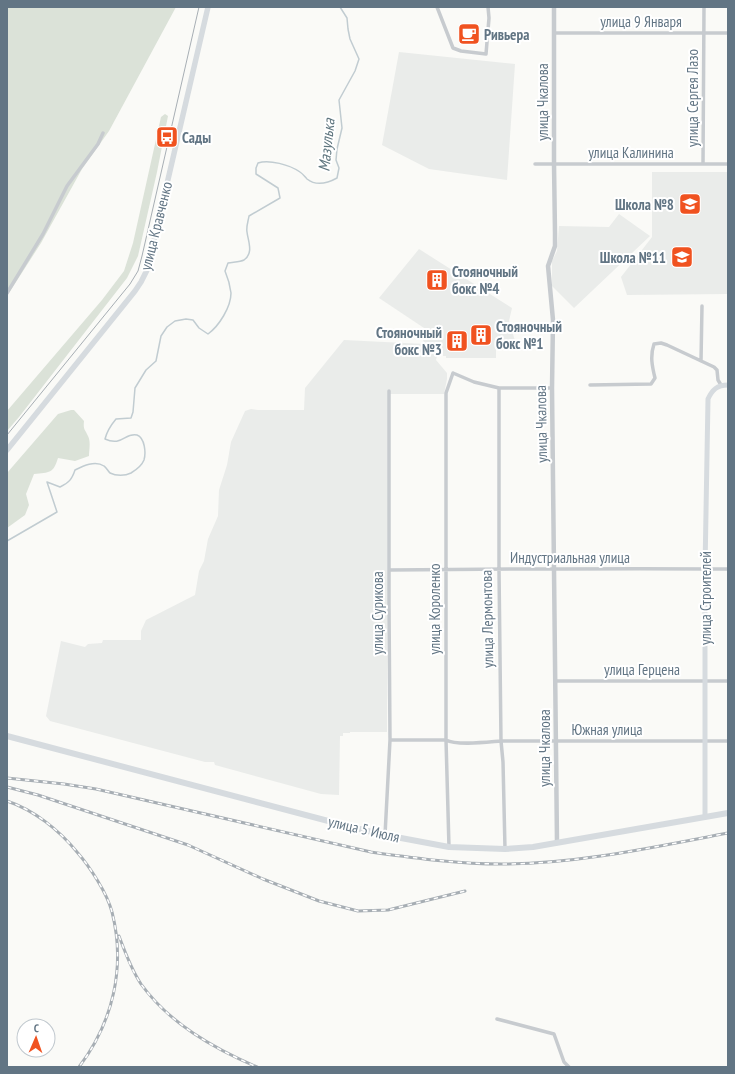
<svg xmlns="http://www.w3.org/2000/svg" width="735" height="1074" viewBox="0 0 735 1074" font-family="'PT Sans Narrow',sans-serif">
<style>
.built{fill:#eaecea}
.green{fill:#dbe2d8}
.lines{fill:none;stroke-linecap:round;stroke-linejoin:round}
.stream{stroke:#c1ccd1;stroke-width:1.5}
.minor{stroke:#c7cbcf;stroke-width:3.5}
.tertiary{stroke:#c7cbcf;stroke-width:4.5}
.secondary{stroke:#d6dbdf;stroke-width:5}
.primary{stroke:#d6dbdf;stroke-width:5.5}
.trunk{stroke:#d6dbdf;stroke-width:6}
.tram{stroke:#a7aeb4;stroke-width:1}
.rail-casing{stroke:#a7aeb4;stroke-width:3}
.rail{stroke:#fff;stroke-width:1.5;stroke-dasharray:4.5;stroke-linecap:butt}
.labels{text-anchor:middle;dominant-baseline:central;stroke-width:4;stroke-linejoin:round;paint-order:stroke}
.street-label{font-size:15px;fill:#627584;stroke:#fff}
.poi-label{font-size:15px;font-weight:bold;fill:#627584;stroke:#fff;text-anchor:start}
.water-label{font-size:16px;font-style:italic;fill:#5e757e;stroke:#fff}
</style>
<rect width="100%" height="100%" fill="#fafaf7"/>
<path class="built" d="M399 52 515 64 507 180 429 169 382 145Z
M652 172H728V294L627 295 621 277 652 237Z
M619 214 650 236 574 308 552 286V261L557 251 559 226 609 227Z
M419 249 512 308 509 321 516 344H496V358H446V356H443V352H438L436 360 447 373V379L444 394H388L387 732H350V733H343V736H340L339 795 321 794 215 765 214 762H205L50 721 46 716 61 641 85 647 88 644 102 643 103 640H141V631L146 620 195 595 199 571 204 561 208 539 218 516 219 490 227 465 231 442 245 411 251 409 258 410H304L305 388 344 340 425 344 423 340 424 328 379 298Z"/>
<path class="green" d="M7 7H176L109 131 82 169 41 243 7 296Z
M165 114 168 116 157 172 138 256 127 278 19 417 7 431V411L102 300 124 271 133 243 161 117Z
M71 410H74L84 421C83 430 85 429 88 436 91 442 89 450 89 456L75 461 58 458C53 474 50 472 34 474L26 494 29 505 25 515 7 528V473L58 414Z"/>
<g class="lines">
<path class="stream" d="M47 482 60 487C69 483 72 479 75 470 83 466 95 460 104 466 106 467 108 471 110 473 116 476 125 476 131 473 136 470 142 465 144 460 146 453 145 438 137 435 125 432 122 447 105 439 107 431 111 425 116 419L131 418 133 412 135 388 146 370 156 361 161 336 167 327 175 321 186 319 193 320 199 328 208 334C219 326 231 307 231 293 230 285 228 278 225 271L228 263C233 262 240 262 244 260 254 253 248 241 247 232 246 227 248 222 249 216L280 198 278 188 256 174V168L258 163C269 159 290 165 300 172 303 174 305 177 307 179 316 186 328 183 337 178L339 168 336 160 337 149 342 128 339 100 355 71 359 59 350 39 348 29 347 18 340 7
M7 541 57 512 47 482"/>
<path class="minor" d="M437 7 453 48 461 51 486 54 489 18 488 7
M554 33H728
M535 164H728
M703 164 704 7
M7 293 43 234 67 186 98 144 103 133
M701 361 702 306
M590 385 651 384 655 378C652 366 650 356 654 344L661 343 667 345 714 367 717 370 718 380 721 385
M499 388V570L501 741 503 762 505 849
M389 570C502 569 615 568 728 569
M556 681H728
M390 740H446C457 746 488 742 501 741H728
M385 835 390 740 389 605V391
M449 847 446 740V393L453 373 474 382 499 388H552
M497 1019 554 1034 564 1062 569 1067"/>
<path class="tertiary" d="M554 7V164L555 233V246L548 266 553 320 552 388 557 843"/>
<path class="secondary" d="M705 817V569L708 399C712 390 717 385 728 385"/>
<path class="primary" d="M7 450 135 291 141 282 147 270 208 7"/>
<path class="trunk" d="M7 736 351 827 385 835 449 847 505 849 533 847 728 813"/>
<path class="tram" d="M7 435 130 284 138 271 142 256 199 7"/>
<g class="rail-casing">
<path id="rail" d="M7 778 64 784 96 789 371 852C415 858 458 864 502 864 578 864 654 847 728 833
M7 787 38 795 188 845 263 879 319 901 358 911 388 910 465 891
M7 801C34 810 59 830 77 852 90 867 107 893 112 912 126 967 113 1022 79 1067
M119 936C125 952 131 969 141 984 169 1023 213 1048 257 1067"/>
</g>
<use href="#rail" class="rail"/>
</g>
<defs>
<g id="cafe-square" transform="scale(1.15)"><rect x="-9" y="-9" width="18" height="18" rx="4" fill="#f05220" stroke="#fff"/><path d="M-5.5-4.5H6V0H3Q3 3.5 0 3.5H-2.5Q-5.5 3.5-5.5 0ZM3-3.2v2h1.7v-2ZM-6 4.5H4V6H-6Z" fill="#fff"/></g>
<g id="bus-square" transform="scale(1.15)"><rect x="-9" y="-9" width="18" height="18" rx="4" fill="#f05220" stroke="#fff"/><path d="M-5-6H5V4H4V6H2V4H-2V6H-4V4H-5ZM-3.5-4V0h7V-4ZM-3.5 1.2v1.5H-2V1.2ZM2 1.2v1.5H3.5V1.2Z" fill="#fff"/></g>
<g id="school-square" transform="scale(1.15)"><rect x="-9" y="-9" width="18" height="18" rx="4" fill="#f05220" stroke="#fff"/><path d="M0-5L7-2L0 1L-7-2ZM-4 1L0 2.5L4 1V4Q0 6-4 4Z" fill="#fff"/></g>
<g id="building-square" transform="scale(1.15)"><rect x="-9" y="-9" width="18" height="18" rx="4" fill="#f05220" stroke="#fff"/><path d="M-4-6H4V6H1V3H-1V6H-4ZM-2.5-4.3h1.7v1.8h-1.7ZM.8-4.3h1.7v1.8H.8ZM-2.5-1h1.7V.8h-1.7ZM.8-1h1.7V.8H.8Z" fill="#fff"/></g>
</defs>
<g fill-rule="evenodd">
<use href="#cafe-square" x="469" y="34"/>
<use href="#bus-square" x="167" y="137"/>
<use href="#school-square" x="690" y="204"/>
<use href="#school-square" x="682" y="257"/>
<use href="#building-square" x="437" y="280"/>
<use href="#building-square" x="481" y="335"/>
<use href="#building-square" x="457" y="341"/>
</g>
<g class="labels">
<g class="street-label">
<text x="641" y="21">улица 9 Января</text>
<text transform="translate(692 98) rotate(-90)">улица Сергея Лазо</text>
<text transform="translate(542 102) rotate(-90)">улица Чкалова</text>
<text x="631" y="152">улица Калинина</text>
<text transform="translate(156 226) rotate(-76)">улица Кравченко</text>
<text transform="translate(541 424) rotate(-91)">улица Чкалова</text>
<text x="570" y="557">Индустриальная улица</text>
<text transform="translate(705 598) rotate(-90)">улица Строителей</text>
<text transform="translate(434 609) rotate(-90)">улица Короленко</text>
<text transform="translate(377 613) rotate(-90)">улица Сурикова</text>
<text transform="translate(487 619) rotate(-91)">улица Лермонтова</text>
<text x="642" y="669">улица Герцена</text>
<text x="607" y="729">Южная улица</text>
<text transform="translate(544 748) rotate(-90)">улица Чкалова</text>
<text transform="translate(364 829) rotate(13)">улица 5 Июля</text>
</g>
<g class="poi-label">
<text x="484" y="34">Ривьера</text>
<text x="182" y="137">Сады</text>
<text x="674" y="204" text-anchor="end">Школа №8</text>
<text x="666" y="257" text-anchor="end">Школа №11</text>
<text x="452" y="271">Стояночный<tspan x="452" dy="17">бокс №4</tspan></text>
<text x="496" y="326">Стояночный<tspan x="496" dy="17">бокс №1</tspan></text>
<text x="442" y="332" text-anchor="end">Стояночный<tspan x="442" dy="17">бокс №3</tspan></text>
</g>
<g class="water-label">
<text transform="translate(326 145) rotate(-84)">Мазулька</text>
</g>
</g>
<rect width="735" height="1074" fill="none" stroke="#627584" stroke-width="16"/>
<g transform="translate(36 1038) rotate(2)"><circle r="19" fill="#ffffff" stroke="#c0c8ce"/>
<path d="M0-3L7 15L0 10L-7 15Z" fill="#f05220"/>
<text y="-6" font-size="11" font-weight="bold" text-anchor="middle" fill="#627584">С</text>
</g>
</svg>
